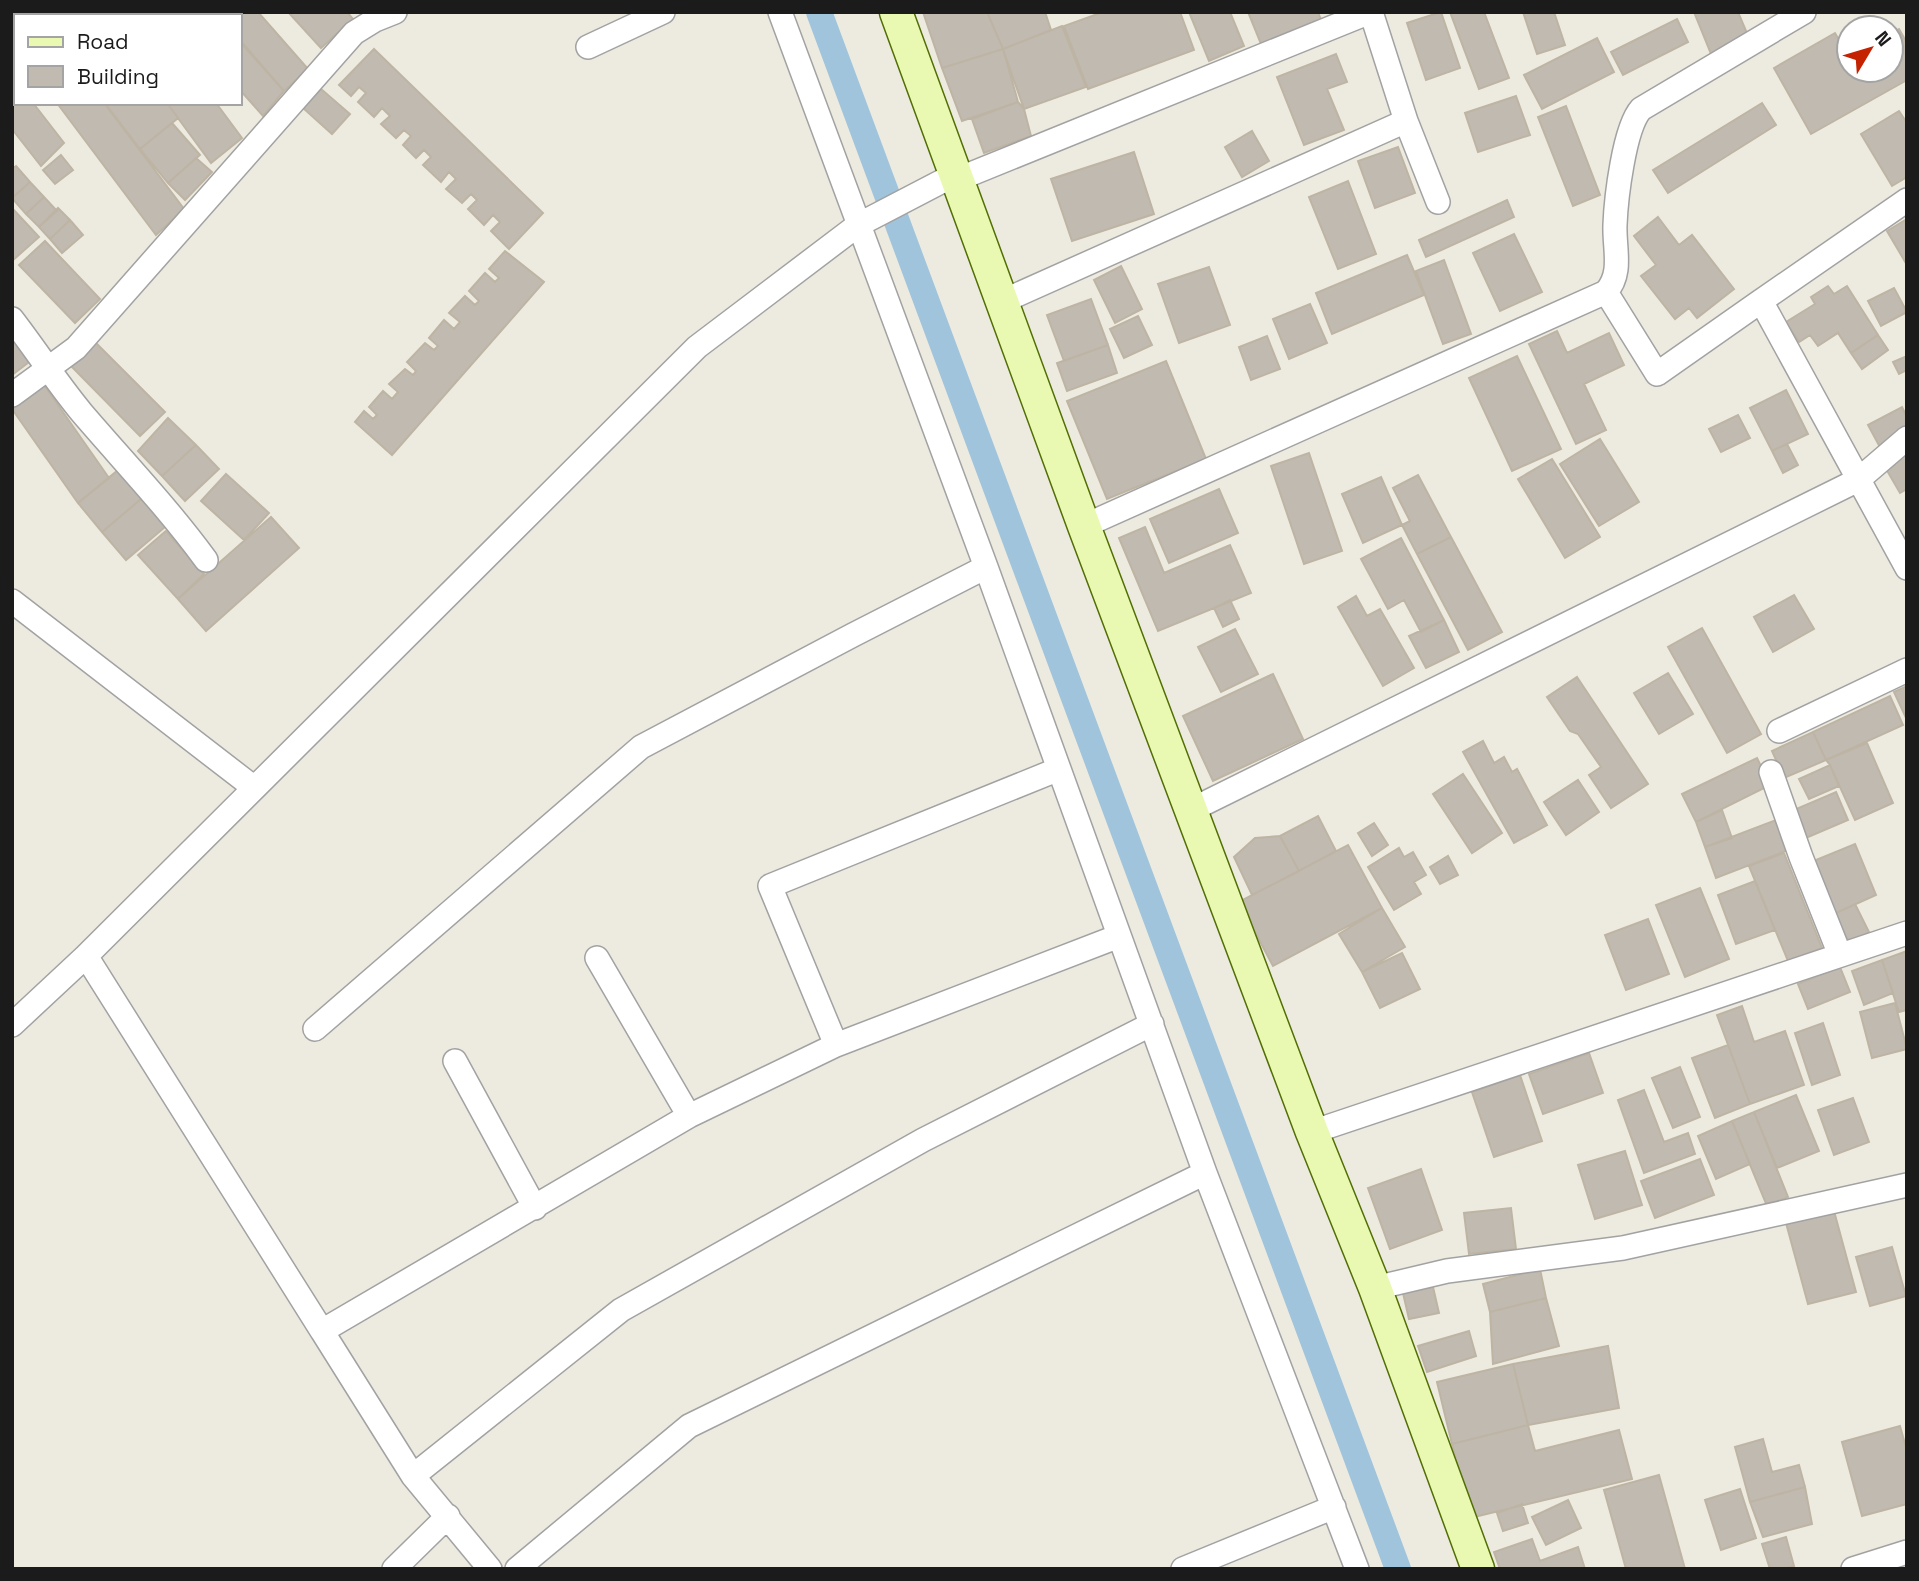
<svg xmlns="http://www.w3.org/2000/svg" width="1919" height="1581" viewBox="0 0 1919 1581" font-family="'Space Grotesk',sans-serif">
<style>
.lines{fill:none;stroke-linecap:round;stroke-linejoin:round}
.canal{stroke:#a0c4db;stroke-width:26}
.building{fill:#c1bab0;stroke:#beb4a3;stroke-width:2}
.street-casing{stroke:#a2a2a2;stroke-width:26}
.secondary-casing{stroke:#526f05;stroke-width:35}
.street{stroke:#fff;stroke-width:23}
.secondary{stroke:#e9f9b2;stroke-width:32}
</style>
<rect width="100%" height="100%" fill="#edebe0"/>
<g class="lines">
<path class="canal" d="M819 12 1398 1569"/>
</g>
<path class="building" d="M19 12H35L38 16H16V48L12 43V18Z
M35 12H100L103 16H38Z
M100 12H149L151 16H103Z
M169 12H212L215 16H172Z
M215 12H258L308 69 284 91 240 40V16H219Z
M288 12H347L353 19 321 48Z
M923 12H987L1003 49 942 68Z
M987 12H1045L1051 30 1003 49Z
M1103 12H1180L1194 50 1088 89 1064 26Z
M1189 12H1230L1244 46 1209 61Z
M1248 12H1318L1321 20 1261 44Z
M1441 12 1460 68 1426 80 1407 23Z
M1450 12H1484L1509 78 1479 89Z
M1523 12H1554L1565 45 1537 54Z
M1694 12H1738L1749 38 1711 54Z
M1677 19 1688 42 1623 75 1611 52Z
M1062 26 1086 87 1024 109 1003 49Z
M1899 29 1907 43V80L1811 134 1774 68 1835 33 1849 57V70H1891V33Z
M1597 38 1614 72 1542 109 1524 75Z
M240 42 284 91 263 116 240 90Z
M374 49 543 213 509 249 491 231 500 222 493 215 484 225 468 209 477 200 471 194 462 203 446 189 456 179 449 172 441 182 423 165 431 157 424 150 416 158 403 145 411 136 404 130 396 138 381 124 390 116 382 108 374 117 358 102 366 93 359 87 351 96 339 85Z
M1003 49 1018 102 962 121 942 68Z
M1336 54 1347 82 1327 89 1344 130 1304 145 1277 77Z
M12 78 16 82V103H33L64 143 41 166 12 129Z
M321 89 350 114 332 134 303 108Z
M1516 96 1530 135 1478 152 1465 113Z
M1018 102 1024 109 1031 136 984 153 972 119Z
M57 103H104L184 209 156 235Z
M105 103H167L178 118 140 149Z
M167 103H216L242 138 211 163Z
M1762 103 1776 125 1668 193 1653 170Z
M1566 106 1600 195 1573 206 1538 117Z
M1899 111 1907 123V177L1892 186 1861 134Z
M172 123 200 155 168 183 140 149Z
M1252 131 1269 161 1242 177 1225 147Z
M1398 147 1415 193 1375 208 1358 161Z
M1134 152 1154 214 1072 241 1051 179Z
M61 155 73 170 55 184 43 170Z
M196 158 212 172 185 200 168 183Z
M16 166 30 182 12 198V169Z
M1348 181 1376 254 1338 269 1309 197Z
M30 182 44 197 26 214 12 198Z
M44 197 57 211 39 227 26 214Z
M1507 200 1514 217 1426 257 1419 240Z
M12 208 39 237 12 261Z
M58 208 70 220 50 239 39 227Z
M1658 217 1679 245 1692 235 1734 289 1697 318 1689 308 1675 319 1641 276 1656 265 1634 236Z
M1907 219V265L1887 231Z
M70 220 83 235 62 253 50 239Z
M1514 234 1542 292 1500 311 1473 253Z
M45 241 100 299 75 323 19 265Z
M505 251 544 282 392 455 355 422 364 411 373 419 377 415 369 407 383 391 392 399 398 392 389 384 405 369 413 375 416 371 407 362 425 343 434 350 438 346 429 338 444 320 454 329 460 322 449 313 465 296 475 305 479 301 469 291 485 273 495 282 499 278 489 269Z
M1407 255 1424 295 1332 334 1316 293Z
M1444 260 1471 334 1443 344 1416 271Z
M1121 266 1142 309 1115 323 1094 280Z
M1209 267 1230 325 1179 343 1158 284Z
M1828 286 1834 294 1847 286 1878 335 1851 353 1838 333 1818 346 1810 335 1799 342 1786 322 1815 304 1811 297Z
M1894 288 1907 312 1881 326 1868 301Z
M1091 299 1108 345 1064 361 1047 315Z
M1310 304 1327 343 1289 359 1273 319Z
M1138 316 1152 345 1124 358 1110 329Z
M12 331 33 359 12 375Z
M1557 331 1567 353 1609 333 1624 365 1584 384 1606 430 1576 444 1529 344Z
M1878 335 1888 350 1862 369 1851 353Z
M1267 336 1280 369 1251 380 1239 347Z
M95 342 165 412 140 436 71 366Z
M1108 345 1117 373 1067 391 1057 363Z
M1517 356 1561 449 1512 471 1469 378Z
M1907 356V370L1899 374 1893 362Z
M1166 361 1206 459 1107 499 1067 401Z
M42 382 109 478 78 503 12 409Z
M1786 390 1808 434 1772 451 1750 408Z
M1902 407 1907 417V438L1882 451 1868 425Z
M1738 415 1750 438 1721 452 1709 429Z
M168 418 196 445 162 476 138 451Z
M1600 439 1639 502 1599 526 1560 464Z
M1787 444 1798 465 1783 473 1772 451Z
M196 445 219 469 185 501 162 476Z
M1907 448V489L1900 493 1882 462Z
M1309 453 1342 551 1304 564 1271 466Z
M1552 459 1600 537 1565 558 1518 479Z
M123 466 147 494 102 532 78 503Z
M226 474 269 513 244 540 201 501Z
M1418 475 1451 537 1417 554 1402 525 1410 521 1393 488Z
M1381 477 1402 525 1363 543 1342 494Z
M1219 489 1238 533 1169 563 1150 519Z
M147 494 171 522 126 560 102 532Z
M271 517 299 548 206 631 178 599Z
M1145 527 1164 573 1230 545 1251 593 1158 631 1119 538Z
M166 531 204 574 178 599 138 555Z
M1451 537 1502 632 1468 650 1417 554Z
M1401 538 1444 620 1421 632 1404 600 1388 609 1361 559Z
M1794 595 1814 629 1773 652 1754 617Z
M1356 596 1367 616 1380 609 1414 668 1383 686 1338 607Z
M1230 600 1239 619 1223 627 1214 608Z
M1444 620 1459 652 1426 668 1409 636Z
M1702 628 1761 734 1727 753 1668 647Z
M1235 629 1258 674 1221 692 1198 647Z
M1668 673 1693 714 1659 734 1634 693Z
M1273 674 1303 739 1213 781 1183 716Z
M1577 677 1648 784 1611 808 1589 775 1601 767 1578 734 1570 731 1547 697Z
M1907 686V720L1894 692Z
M1890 696 1903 725 1826 760 1813 732Z
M1813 732 1826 760 1784 778 1772 751Z
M1483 741 1494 763 1504 757 1512 772 1517 769 1547 825 1514 843 1463 752Z
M1867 743 1893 803 1855 820 1830 765 1826 760Z
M1757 758 1770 785 1696 822 1682 794Z
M1830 765 1839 786 1809 799 1799 779Z
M1463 774 1502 833 1472 853 1433 794Z
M1578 780 1599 812 1566 835 1544 802Z
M1836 792 1848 820 1806 838 1794 810Z
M1722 810 1732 838 1705 847 1696 822Z
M1318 816 1336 851 1299 871 1280 836Z
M1784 817 1796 847 1716 878 1705 847Z
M1374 823 1388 845 1372 856 1358 833Z
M1280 836 1299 871 1252 895 1234 857 1255 838Z
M1855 844 1876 895 1834 914 1811 862Z
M1348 845 1382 908 1273 966 1239 902Z
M1399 848 1404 857 1413 852 1426 875 1414 882 1421 894 1394 910 1368 867Z
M1784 853 1822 948 1788 961 1749 866Z
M1448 856 1458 875 1440 884 1430 867Z
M1755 881 1775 930 1736 944 1718 895Z
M1700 888 1729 959 1685 977 1656 905Z
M1855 904 1869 932 1849 942 1834 914Z
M1382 908 1405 947 1362 972 1339 934Z
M1648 919 1669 974 1626 990 1605 935Z
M1907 951V1010L1899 1012 1882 960Z
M1402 953 1420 989 1380 1008 1362 972Z
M1882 960 1893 993 1864 1005 1852 971Z
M1840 967 1850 992 1808 1009 1798 984Z
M1895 1003 1907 1049 1872 1058 1860 1012Z
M1742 1006 1754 1042 1785 1031 1804 1085 1750 1104 1717 1015Z
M1823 1023 1840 1075 1812 1085 1795 1033Z
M1728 1045 1750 1104 1715 1118 1692 1058Z
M1589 1053 1603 1093 1543 1114 1529 1074Z
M1680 1067 1700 1117 1673 1128 1652 1078Z
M1520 1075 1542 1141 1494 1157 1472 1092Z
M1644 1090 1664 1142 1688 1133 1695 1154 1644 1173 1618 1100Z
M1796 1095 1819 1151 1777 1168 1754 1112Z
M1853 1098 1869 1142 1834 1155 1818 1110Z
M1754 1112 1788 1197 1767 1206 1732 1121Z
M1732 1121 1750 1164 1716 1179 1698 1136Z
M1625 1151 1642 1205 1595 1219 1578 1165Z
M1700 1159 1714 1195 1655 1218 1641 1181Z
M1421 1169 1442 1230 1390 1249 1368 1188Z
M1511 1208 1516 1249 1469 1254 1464 1213Z
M1834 1211 1856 1292 1808 1304 1786 1223Z
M1892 1247 1906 1296 1870 1306 1856 1257Z
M1540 1269 1546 1298 1490 1312 1483 1284Z
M1433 1287 1439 1313 1409 1319 1403 1293Z
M1546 1298 1559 1346 1493 1364 1490 1312Z
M1469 1331 1476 1356 1427 1372 1418 1346Z
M1608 1346 1619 1408 1528 1425 1513 1364Z
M1513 1364 1528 1425 1452 1444 1437 1382Z
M1528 1425 1535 1451 1619 1430 1632 1479 1470 1518 1452 1444Z
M1900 1426 1907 1451V1504L1862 1516 1842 1442Z
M1763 1439 1772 1472 1799 1465 1805 1487 1750 1502 1735 1447Z
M1659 1475 1685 1569H1626L1604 1490Z
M1805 1487 1812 1524 1763 1537 1750 1502Z
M1740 1489 1756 1538 1721 1550 1705 1500Z
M1568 1500 1581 1528 1546 1545 1532 1517Z
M1522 1504 1528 1523 1503 1531 1497 1513Z
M1786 1537 1794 1566 1784 1569H1770L1762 1544Z
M1532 1539 1540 1561 1578 1547 1585 1569H1500L1494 1552Z"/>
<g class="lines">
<g class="street-casing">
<path id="street" d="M780 12 986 567 1205 1173 1357 1569
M1371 12 1406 121 1438 202
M588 47 663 12
M956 180 1370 12
M1907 200 1761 301 1907 568
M1606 292C1623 273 1614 249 1615 225 1616 199 1624 128 1641 109L1804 12
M1001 302 1406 121
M12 319C36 350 57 383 82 413 124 462 168 508 206 560
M12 395 76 348 354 33 375 20 395 12
M1084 526 1606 292 1657 374 1761 301
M12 601 253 787
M1779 731 1907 670
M1771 772 1801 857 1840 955
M1191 810 1858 480 1907 438
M86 956 322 1331 689 1116 836 1045 1119 936
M597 958 689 1116
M12 1025 86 956 697 347 858 225 954 175
M315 1029 641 747 853 635 986 567
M836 1045 770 886 1059 769
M455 1061 535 1208
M1312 1132 1907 933
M1375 1288 1447 1271 1623 1248 1907 1185
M322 1331 413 1476 490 1569
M413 1476 621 1310 923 1140 1152 1024
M394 1569 448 1516
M517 1569 689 1426 1205 1173
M1183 1569 1334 1507
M1853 1569 1907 1552"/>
</g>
<g class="secondary-casing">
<path id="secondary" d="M896 12 1084 526 1312 1132 1375 1288 1478 1569"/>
</g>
<use href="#street" class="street"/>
<use href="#secondary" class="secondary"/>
</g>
<rect width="1919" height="1581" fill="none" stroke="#1b1b1b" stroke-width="28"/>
<rect x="14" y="14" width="228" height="91" fill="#ffffff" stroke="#a4a4a4" stroke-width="2"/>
<rect x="28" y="37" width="35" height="10" fill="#e9f9b2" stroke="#a4a4a4" stroke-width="2"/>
<text x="77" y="49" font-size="21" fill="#1b1b1b">Road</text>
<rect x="28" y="66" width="35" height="21" fill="#c1bab0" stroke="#a4a4a4" stroke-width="2"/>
<text x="77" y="84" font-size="21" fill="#1b1b1b">Building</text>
<g transform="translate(1870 49) rotate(52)"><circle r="33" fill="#ffffff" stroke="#a4a4a4" stroke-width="2"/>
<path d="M0-5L12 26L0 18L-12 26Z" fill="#c52201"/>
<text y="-10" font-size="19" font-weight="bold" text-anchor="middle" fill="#1b1b1b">N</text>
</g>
</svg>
